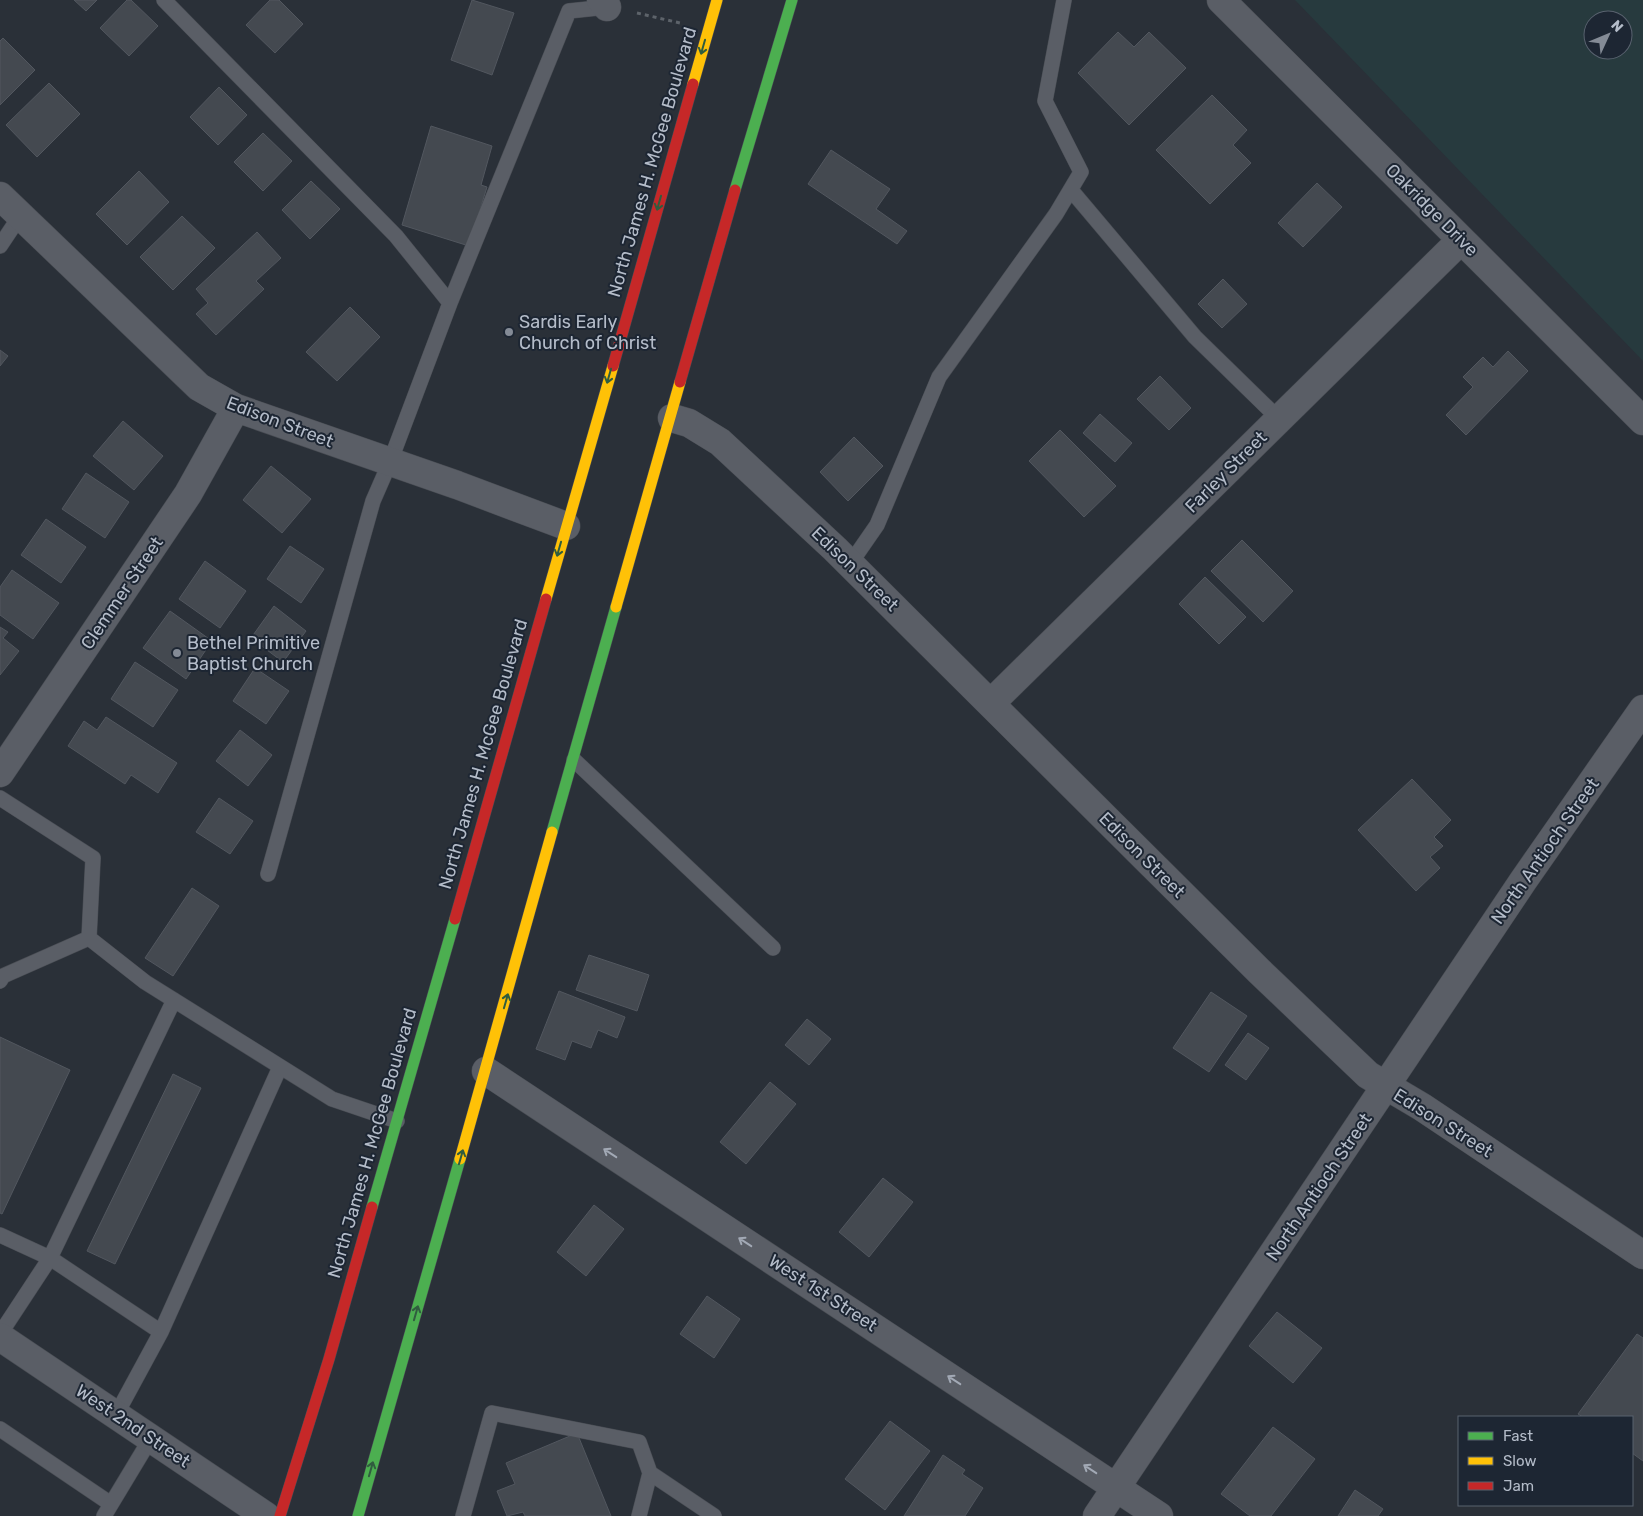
<svg xmlns="http://www.w3.org/2000/svg" width="1643" height="1516" viewBox="0 0 1643 1516" font-family="Rubik,sans-serif">
<style>
.green{fill:#273a3e;fill-rule:evenodd}
.building{fill:#444950;stroke:#52575f}
.lines{fill:none;stroke-linecap:round;stroke-linejoin:round}
.lane-casing{stroke:#484c53;stroke-width:16}
.street-casing{stroke:#484c53;stroke-width:29}
.fast-casing{stroke:#484c53;stroke-width:12}
.slow-casing{stroke:#484c53;stroke-width:12}
.jam-casing{stroke:#484c53;stroke-width:12}
.path{stroke:#5d636a;stroke-width:3;stroke-dasharray:4 4;stroke-linecap:butt}
.lane{stroke:#5a5e66;stroke-width:15}
.street{stroke:#5a5e66;stroke-width:28}
.fast{stroke:#4caf50;stroke-width:11}
.slow{stroke:#ffc107;stroke-width:11}
.jam{stroke:#c62828;stroke-width:11}
.oneway{stroke:#305d3f}
.oneway2{stroke:#a2a9b5}
.poi-dot{fill:#848b96;stroke:#1d2633;stroke-width:2}
.labels{text-anchor:middle;dominant-baseline:central;stroke-width:4;stroke-linejoin:round;paint-order:stroke}
.street-label{font-size:18px;fill:#b4bcc9;stroke:#1d2633}
.poi-label{font-size:18px;fill:#b4bcc9;stroke:#1d2633;text-anchor:start}
</style>
<rect width="100%" height="100%" fill="#2a3038"/>
<path class="green" d="M1295 0H1643V361ZM1593 20H1623V50H1593Z"/>
<path class="building" d="M74 0H97L86 11Z
M127 0H131L158 26 129 56 100 28Z
M270 0H279L303 24 275 53 246 25Z
M472 0 514 13 492 75 451 60Z
M1118 32 1134 47 1149 32 1186 68 1129 125 1078 73Z
M3 38 35 70 0 105V41Z
M49 83 80 114 37 157 6 125Z
M219 87 247 115 218 145 190 117Z
M1212 95 1247 130 1233 145 1251 163 1210 204 1156 150Z
M431 126 492 146 481 185 487 187 469 246 402 225Z
M263 133 292 161 263 191 234 162Z
M831 150 890 189 876 209 907 231 897 244 808 184Z
M139 171 169 202 127 245 96 214Z
M311 181 340 209 310 239 282 210Z
M1317 183 1342 207 1303 247 1278 223Z
M182 216 215 248 173 290 140 257Z
M257 232 281 258 256 281 264 289 216 335 196 314 208 303 196 289Z
M1223 279 1247 304 1222 328 1198 304Z
M350 307 380 337 337 381 306 352Z
M0 350 8 356 0 366Z
M1508 351 1528 371 1466 435 1446 415 1473 387 1463 377 1483 357 1493 367Z
M1160 376 1191 408 1169 430 1137 399Z
M1100 414 1132 443 1115 462 1083 433Z
M123 421 163 456 134 490 93 456Z
M1060 430 1116 486 1084 517 1029 461Z
M854 437 883 466 848 501 820 472Z
M271 466 311 499 282 533 243 500Z
M86 473 129 502 105 538 62 509Z
M46 519 86 547 61 583 21 555Z
M1242 540 1293 591 1263 622 1211 571Z
M290 546 324 569 301 603 267 579Z
M205 561 246 591 220 628 179 599Z
M12 570 59 603 33 639 0 615V587Z
M1205 577 1246 617 1219 644 1179 604Z
M274 606 306 631 283 662 251 638Z
M170 611 212 641 186 679 143 648Z
M0 627 8 632 3 638 19 651 0 675Z
M135 662 178 690 153 727 111 699Z
M255 668 289 691 266 724 233 701Z
M106 717 177 763 158 793 131 775 125 784 68 746 84 721 97 730Z
M240 730 272 755 248 786 216 761Z
M1412 779 1451 820 1434 837 1443 846 1430 857 1440 868 1416 891 1358 830Z
M219 798 253 821 230 854 196 832Z
M192 888 219 906 173 976 145 958Z
M589 955 649 975 637 1011 576 990Z
M559 991 625 1017 617 1038 598 1030 591 1048 572 1041 565 1060 536 1049Z
M1211 992 1247 1016 1209 1072 1173 1048Z
M807 1019 831 1039 809 1065 785 1045Z
M1248 1033 1269 1048 1246 1080 1225 1065Z
M0 1037 70 1070 2 1214 0 1213Z
M173 1074 201 1088 115 1264 87 1251Z
M770 1082 796 1104 746 1164 720 1142Z
M883 1178 913 1202 869 1257 839 1232Z
M594 1205 624 1229 586 1276 557 1252Z
M707 1296 740 1319 714 1358 680 1334Z
M1277 1312 1322 1348 1293 1383 1249 1346Z
M1637 1334 1643 1338V1461L1632 1453V1417H1583L1578 1414Z
M890 1421 930 1451 885 1510 845 1479Z
M1273 1427 1315 1459 1271 1516H1250L1221 1494Z
M577 1433 611 1516H525L523 1512 507 1516 497 1491 515 1484 506 1463Z
M943 1455 965 1470 962 1474 983 1488 965 1516H904Z
M1355 1490 1383 1509 1378 1516H1338Z"/>
<g class="lines">
<g class="lane-casing">
<path id="lane" d="M164 0 396 236 450 303
M1071 190 1195 337 1279 419
M0 246 20 216
M850 564 877 525 939 377 1056 214 1081 172 1045 101 1064 0
M574 760 773 948
M0 798 93 858 89 938 145 982 332 1099 397 1121
M268 874 373 501 390 462 450 303 569 11 607 7
M0 981 3 976 89 938
M0 1235 50 1258 174 1000
M161 1332 280 1067
M0 1334 50 1258 161 1332 116 1415
M0 1429 111 1504
M650 1473 714 1516
M104 1516 151 1438
M463 1516 492 1413 639 1442 650 1473 639 1516"/>
</g>
<g class="street-casing">
<path id="street" d="M601 0 607 7
M1221 0 1643 421
M0 196 199 387 236 408 457 485 566 526
M672 418 689 423 720 442 835 549 1259 971 1368 1075 1422 1107 1643 1255
M991 703 1461 240
M0 773 188 494 236 408
M486 1071 1159 1516
M0 1337 266 1516
M1097 1516 1523 881 1643 709"/>
</g>
<g class="fast-casing">
<path id="fast" d="M735 190 792 0
M552 832 616 607
M372 1207 455 919
M358 1516 460 1159"/>
</g>
<g class="slow-casing">
<path id="slow" d="M693 84 717 0
M546 599 613 366
M616 607 680 382
M460 1159 552 832"/>
</g>
<g class="jam-casing">
<path id="jam" d="M613 366 693 84
M680 382 735 190
M455 919 546 599
M280 1516 329 1359 372 1207"/>
</g>
<path class="path" d="M637 13 680 23"/>
<use href="#lane" class="lane"/>
<use href="#street" class="street"/>
<use href="#fast" class="fast"/>
<use href="#slow" class="slow"/>
<use href="#jam" class="jam"/>
</g>
<defs><path id="oneway-shaft" d="M-6 0H5M1.5-3L5.5 0L1.5 3" fill="none" stroke-width="1.6" stroke-linecap="round" stroke-linejoin="round" transform="scale(1.25)"/></defs>
<g class="oneway">
<use href="#oneway-shaft" transform="translate(703 47) rotate(106)"/>
<use href="#oneway-shaft" transform="translate(659 203) rotate(106)"/>
<use href="#oneway-shaft" transform="translate(609 376) rotate(106)"/>
<use href="#oneway-shaft" transform="translate(559 549) rotate(106)"/>
<use href="#oneway-shaft" transform="translate(506 1001) rotate(-74)"/>
<use href="#oneway-shaft" transform="translate(461 1157) rotate(-74)"/>
<use href="#oneway-shaft" transform="translate(416 1313) rotate(-74)"/>
<use href="#oneway-shaft" transform="translate(371 1469) rotate(-74)"/>
</g>
<g class="oneway2">
<use href="#oneway-shaft" transform="translate(610 1153) rotate(-147)"/>
<use href="#oneway-shaft" transform="translate(745 1242) rotate(-147)"/>
<use href="#oneway-shaft" transform="translate(954 1380) rotate(-147)"/>
<use href="#oneway-shaft" transform="translate(1090 1469) rotate(-147)"/>
</g>
<g class="poi-dot">
<circle cx="509" cy="332" r="5"/>
<circle cx="177" cy="653" r="5"/>
</g>
<g class="labels">
<g class="street-label">
<text transform="translate(652 162) rotate(-74)">North James H. McGee Boulevard</text>
<text transform="translate(1432 210) rotate(45)">Oakridge Drive</text>
<text transform="translate(280 422) rotate(21)">Edison Street</text>
<text transform="translate(1226 472) rotate(-45)">Farley Street</text>
<text transform="translate(855 569) rotate(44)">Edison Street</text>
<text transform="translate(122 593) rotate(-56)">Clemmer Street</text>
<text transform="translate(483 754) rotate(-74)">North James H. McGee Boulevard</text>
<text transform="translate(1545 851) rotate(-55)">North Antioch Street</text>
<text transform="translate(1142 855) rotate(45)">Edison Street</text>
<text transform="translate(1443 1123) rotate(32)">Edison Street</text>
<text transform="translate(372 1143) rotate(-74)">North James H. McGee Boulevard</text>
<text transform="translate(1319 1187) rotate(-56)">North Antioch Street</text>
<text transform="translate(823 1293) rotate(33)">West 1st Street</text>
<text transform="translate(133 1426) rotate(34)">West 2nd Street</text>
</g>
<g class="poi-label">
<text x="519" y="322">Sardis Early<tspan x="519" dy="21">Church of Christ</tspan></text>
<text x="187" y="643">Bethel Primitive<tspan x="187" dy="21">Baptist Church</tspan></text>
</g>
</g>
<rect x="1458" y="1416" width="175" height="90" fill="#1d2633" stroke="#59626f"/>
<rect x="1468" y="1432" width="25" height="8" fill="#4caf50" stroke="#59626f"/>
<text x="1503" y="1441" font-size="15" fill="#b4bcc9">Fast</text>
<rect x="1468" y="1457" width="25" height="8" fill="#ffc107" stroke="#59626f"/>
<text x="1503" y="1466" font-size="15" fill="#b4bcc9">Slow</text>
<rect x="1468" y="1482" width="25" height="8" fill="#c62828" stroke="#59626f"/>
<text x="1503" y="1491" font-size="15" fill="#b4bcc9">Jam</text>
<g transform="translate(1608 35) rotate(46)"><circle r="24" fill="#1d2633" stroke="#59626f"/>
<path d="M0-4L9 19L0 12L-9 19Z" fill="#848b96"/>
<text y="-8" font-size="14" font-weight="bold" text-anchor="middle" fill="#b4bcc9">N</text>
</g>
</svg>
